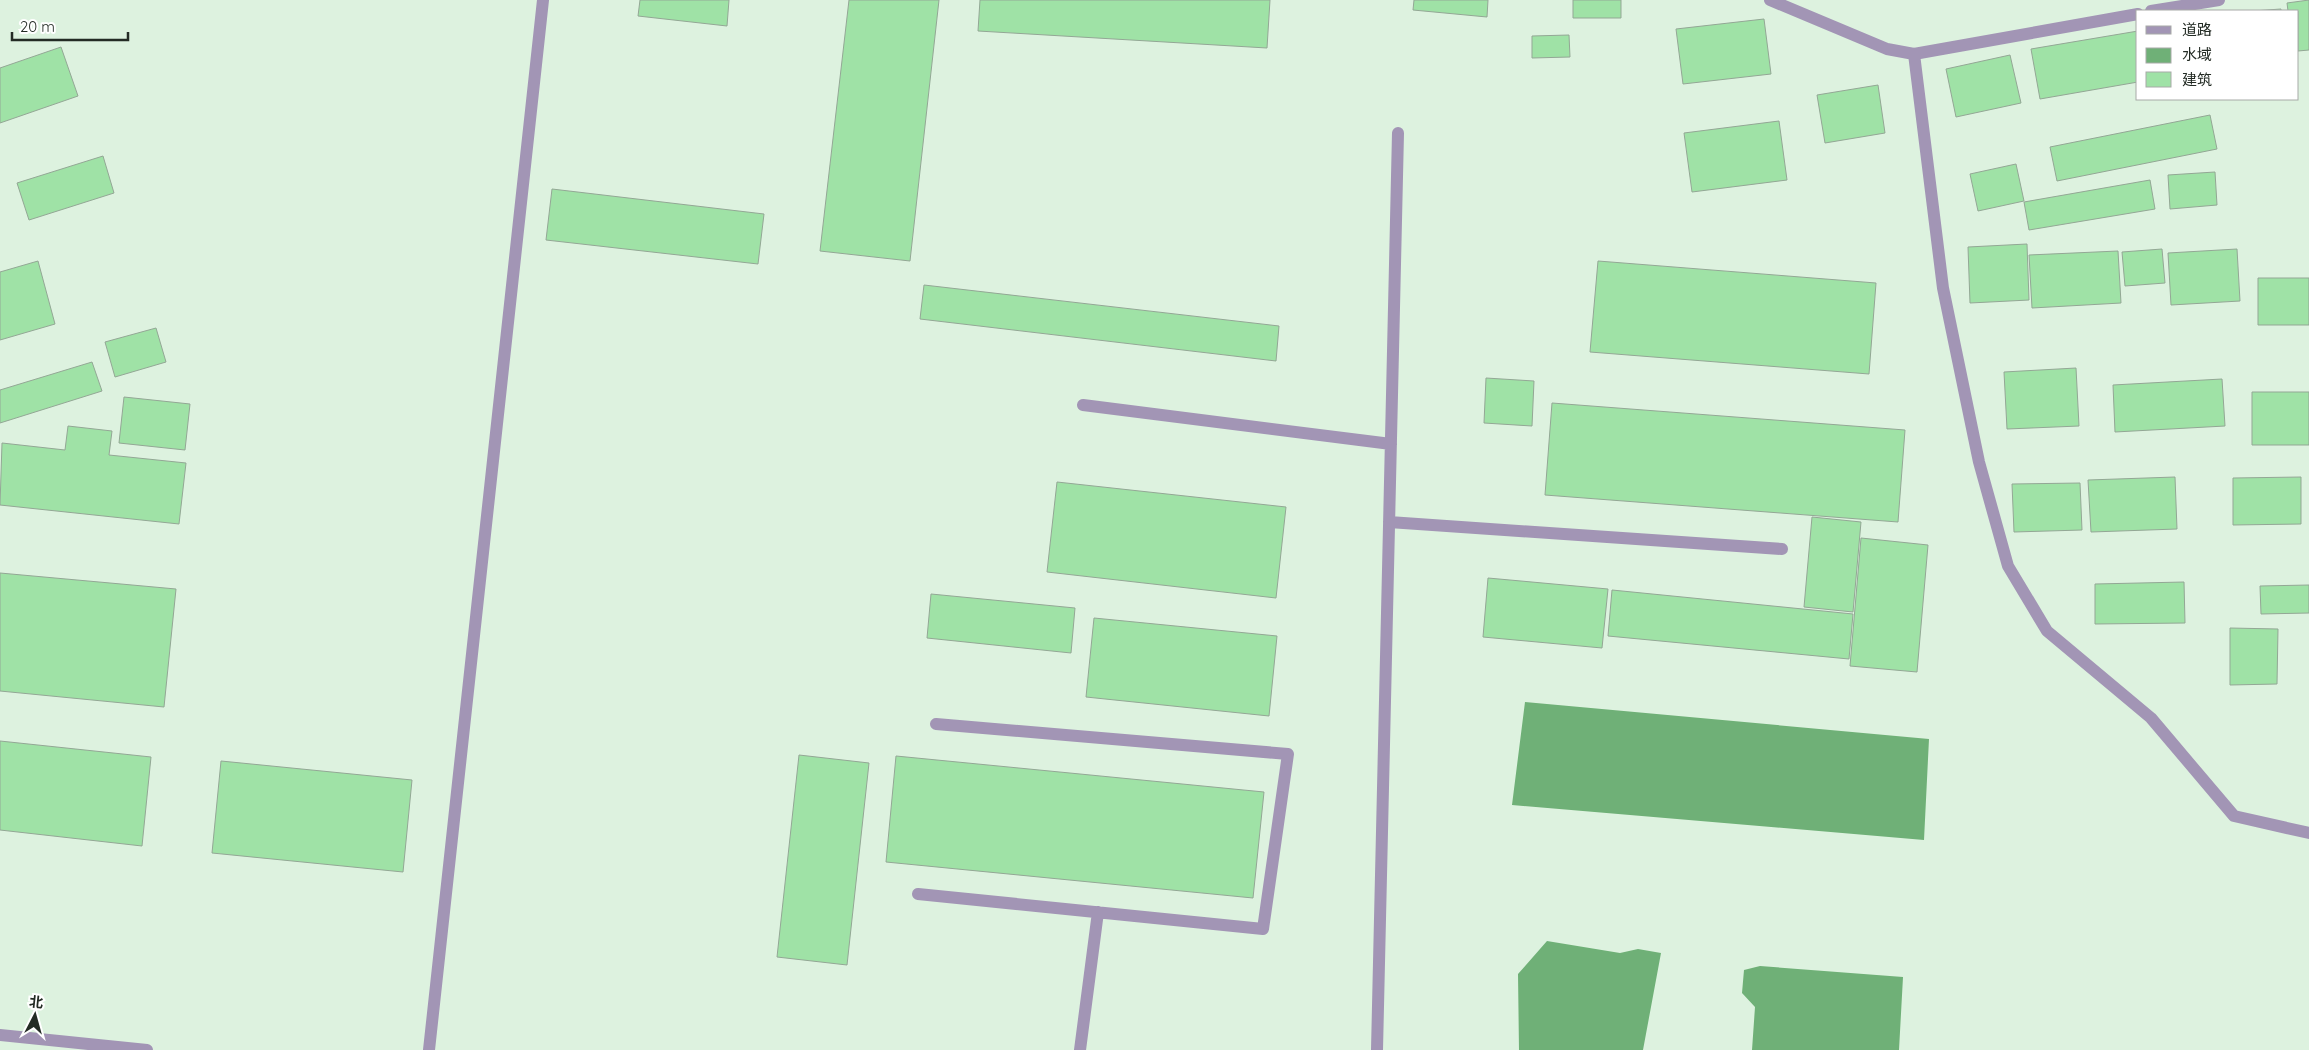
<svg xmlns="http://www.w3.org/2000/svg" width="2309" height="1050" viewBox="0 0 2309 1050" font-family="Quicksand,'Noto Sans SC',sans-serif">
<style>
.water{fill:#6fb077}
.building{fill:#9fe2a6;stroke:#93a795}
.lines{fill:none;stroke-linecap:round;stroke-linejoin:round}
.minor{stroke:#a295b5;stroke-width:12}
</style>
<rect width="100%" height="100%" fill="#ddf2df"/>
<path class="water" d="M1525 702 1929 739 1924 840 1512 805Z
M1547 941 1620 953 1638 949 1661 953 1643 1050H1519L1518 974Z
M1760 966 1903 977 1899 1050H1752L1755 1007 1742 993 1744 970Z"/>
<path class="building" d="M640 0H729L727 26 638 16Z
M849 0H939L910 261 820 251Z
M980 0H1270L1267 48 978 31Z
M1414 0H1488L1487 17 1413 10Z
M1573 0H1621V18H1573Z
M2309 0V50L2298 51V11H2288L2287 3Z
M2281 9V11H2253Z
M1764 19 1771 74 1683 84 1676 29Z
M2138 31V82L2040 99 2031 49Z
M1569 35 1570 57 1532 58V36Z
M61 47 78 96 0 123V68Z
M2010 55 2021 103 1956 117 1946 69Z
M1878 85 1885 133 1825 143 1817 95Z
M2210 115 2217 149 2057 181 2050 147Z
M1779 121 1787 180 1692 192 1684 133Z
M103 156 114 193 29 220 17 183Z
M2016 164 2024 201 1978 211 1970 174Z
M2215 172 2217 205 2170 209 2168 175Z
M2150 180 2155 209 2029 230 2024 202Z
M552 189 764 214 758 264 546 240Z
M2027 244 2029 300 1970 303 1968 247Z
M2162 249 2165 283 2125 286 2122 252Z
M2237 249 2240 301 2171 305 2168 253Z
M2118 251 2121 303 2032 308 2029 255Z
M38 261 55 324 0 340V272Z
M1598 261 1876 283 1869 374 1590 352Z
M2258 278H2309V325H2258Z
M924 285 1279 326 1276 361 920 319Z
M156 328 166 362 115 377 105 342Z
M92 362 102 391 0 423V390Z
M2076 368 2079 426 2007 429 2004 372Z
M1486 378 1534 381 1532 426 1484 423Z
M2222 379 2225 426 2115 432 2113 385Z
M2252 392H2309V445H2252Z
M124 397 190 404 185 450 119 443Z
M1552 403 1905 430 1898 522 1545 495Z
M68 426 112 431 109 455 186 463 179 524 0 505 2 443 65 450Z
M2175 477 2177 529 2091 532 2088 480Z
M2301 477V524L2233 525V478Z
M1057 482 1286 507 1276 598 1047 572Z
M2080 483 2082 530 2014 532 2012 484Z
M1812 517 1861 522 1853 612 1804 607Z
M1861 538 1928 545 1917 672 1850 666Z
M0 573 176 589 164 707 0 691Z
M1488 578 1608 589 1602 648 1483 637Z
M2184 582 2185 623 2095 624V584Z
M2309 585V613L2261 614 2260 586Z
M1612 590 1853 614 1849 659 1608 636Z
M931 594 1075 608 1071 653 927 638Z
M1094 618 1277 636 1269 716 1086 697Z
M2230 628 2278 629 2277 684 2230 685Z
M0 741 151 757 142 846 0 830Z
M799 755 869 763 847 965 777 957Z
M896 756 1264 792 1253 898 886 862Z
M221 761 412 780 403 872 212 853Z"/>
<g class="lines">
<path class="minor" d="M1770 0 1887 49 1914 54 1943 288 1979 462 2008 566 2047 631 2151 718 2234 816 2309 833
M2151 11 2219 0
M1914 54 2138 14
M1083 405 1391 444
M1389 522 1782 549
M918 894 1263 929 1288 754 936 724
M0 1035 147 1050
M429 1050 543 0
M1080 1050 1098 912
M1377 1050 1398 133"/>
</g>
<rect x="2136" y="10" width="162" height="90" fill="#ffffff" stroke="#a7aaa7"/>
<rect x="2146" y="26" width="25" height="8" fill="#a295b5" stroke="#a7aaa7"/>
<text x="2182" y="35" font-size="15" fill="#232b24">道路</text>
<rect x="2146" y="48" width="25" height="15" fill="#6fb077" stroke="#a7aaa7"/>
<text x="2182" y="60" font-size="15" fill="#232b24">水域</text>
<rect x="2146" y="72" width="25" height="15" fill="#9fe2a6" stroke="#a7aaa7"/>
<text x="2182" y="85" font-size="15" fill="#232b24">建筑</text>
<g transform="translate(35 1015) rotate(6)" stroke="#ffffff" stroke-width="4" paint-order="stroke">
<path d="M0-4L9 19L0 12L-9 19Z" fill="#232b24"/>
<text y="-8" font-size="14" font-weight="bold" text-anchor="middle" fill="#232b24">北</text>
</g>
<path d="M12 32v8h116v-8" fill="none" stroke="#232b24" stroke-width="2.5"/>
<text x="20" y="32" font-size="15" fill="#232b24" stroke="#ffffff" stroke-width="4" paint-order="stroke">20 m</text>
</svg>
